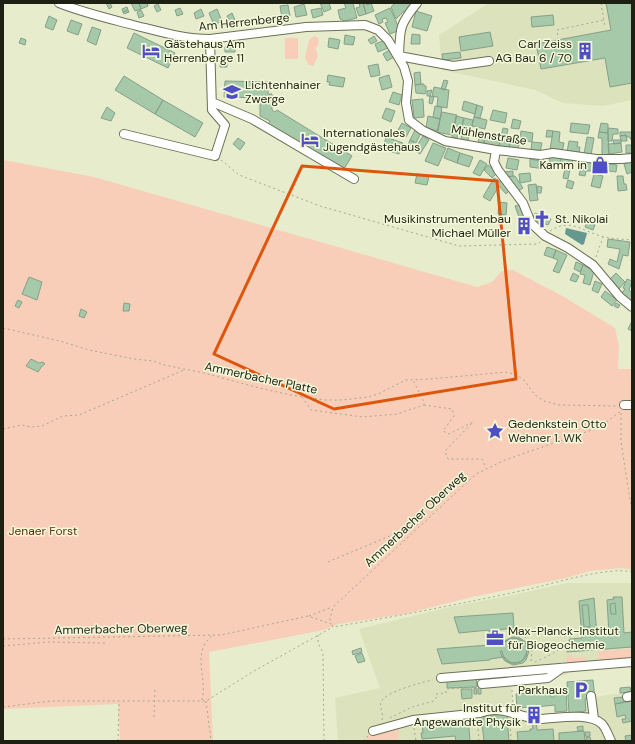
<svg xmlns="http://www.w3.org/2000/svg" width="635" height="744" viewBox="0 0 635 744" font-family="'DM Sans',sans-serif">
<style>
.built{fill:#dce2bc}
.green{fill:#f8ceb8}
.water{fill:#65998f}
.building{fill:#a5c9a9;stroke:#879f8a}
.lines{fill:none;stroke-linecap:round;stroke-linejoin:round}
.minor-casing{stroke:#6c7054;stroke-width:10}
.path{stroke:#a5a990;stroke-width:1;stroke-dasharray:2 3;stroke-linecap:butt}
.minor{stroke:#fff;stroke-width:8}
.marked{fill:none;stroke:#de560c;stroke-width:3;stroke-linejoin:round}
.labels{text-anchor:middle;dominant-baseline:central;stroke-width:3;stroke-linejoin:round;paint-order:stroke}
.street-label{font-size:12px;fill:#1e2014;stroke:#f4f9da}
.poi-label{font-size:12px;fill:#1e2014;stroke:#f4f9da;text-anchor:start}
.park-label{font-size:12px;fill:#622e0a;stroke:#f4f9da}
</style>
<rect width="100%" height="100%" fill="#e7eccd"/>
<path class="built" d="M489 3H632V100L602 106 563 103 535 90 442 70 439 35Z
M567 583H632V665L573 669 566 675 557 676 551 681 511 685 515 718 530 722 582 719 590 721 598 726 606 741H338L335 698 380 688 359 629 450 607 513 595Z
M632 691V741H614L596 717V697Z"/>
<path class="green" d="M314 36 317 37 319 40 318 46 315 48C319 54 318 59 313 66L309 65 305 58C306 51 308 46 309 40Z
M285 38H298V59H285Z
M3 160 94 177 477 287 492 282 502 271 513 270 564 297 615 328 619 346 618 369H632V570L622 568 590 571 566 578 472 597 405 614 338 624 324 630 209 652 213 741H120L118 704 3 709Z
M632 649V659L599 662 598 651Z
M568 654H571L572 658 586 657V663L566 664Z
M399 724 398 741H363L373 731Z"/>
<path class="water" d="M566 228 587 233 584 244 582 245 565 234Z"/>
<path class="building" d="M106 3H110L112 7 109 9Z
M131 3H139L141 9 135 11Z
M139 3H147L148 6 141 9Z
M320 3H329L331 9 324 12Z
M344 3H353L357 18 345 21 340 19 338 10 346 8Z
M359 3H363L366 14 359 16 356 8 360 7Z
M363 3H366L367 5 371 3 374 11 366 14Z
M395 3H415L406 13 404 11 396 19 391 7Z
M606 3H632V83L610 87 605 58 541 69 536 44 611 30Z
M158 4 161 10 157 12 154 6Z
M304 4 307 15 296 17 294 7Z
M288 5 290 16 282 18 280 6Z
M127 7 128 10 123 12 122 9Z
M180 8 183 14 177 16 175 10Z
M321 8 323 15 313 18 311 10Z
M390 8 400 30 390 34 385 23 388 22 386 18 382 19 383 22 379 24 375 15Z
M201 9 204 16 196 19 194 13Z
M217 9 222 21 214 25 209 13Z
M128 10 129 12 124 14 123 12Z
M141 10 144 16 139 18 137 12Z
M416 11 432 16 427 31 412 27Z
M232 13 235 20 230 22 227 16Z
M553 15 554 25 532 27 531 17Z
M49 16 57 20 53 30 45 27Z
M71 20 82 24 78 35 67 31Z
M92 27 101 30 96 45 87 41Z
M490 32 493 46 461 51 459 37Z
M134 33 175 53 168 68 127 48Z
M412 34 420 35V44H411Z
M345 35 355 37 353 45 344 44Z
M374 36 377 41 371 44 368 40Z
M21 38 26 40 25 45 19 43Z
M329 38 340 40 338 49 328 47Z
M385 40 388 48 378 52 375 44Z
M225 47H235V52H225Z
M389 50 394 57 387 61 383 54Z
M460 52 461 58 443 60 442 54Z
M220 61 227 62V67H220Z
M378 64 380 75 371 77 368 66Z
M420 72 421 84 415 85 414 73Z
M328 75 345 78 343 87 329 85 330 82H327Z
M389 75 392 87 382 90 379 78Z
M124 76 163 100 155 114 115 90Z
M444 80 448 81 445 90 441 89Z
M225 81 268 82V94H272V110L275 112 277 110 352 156 344 169 268 124 270 121 260 116V98L224 97Z
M421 84H424V86H426V92L425 94 416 93 415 85Z
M434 87 449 90 447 108 437 106 438 97 432 96Z
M432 90 430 96H427V91Z
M393 92 402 95 399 105 389 102Z
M430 96 434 97 432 104 429 103Z
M423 99 424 117 414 118 412 100Z
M163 100 203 123 195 137 155 114Z
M464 101 477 105 475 114 462 110Z
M477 105 483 107 480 118 474 117Z
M435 106 442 107 440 119 433 117Z
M107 107 115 113 111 121 101 118Z
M386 108 395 111 391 122 382 118Z
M493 110 507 113 505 123 490 120Z
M442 112 457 115 452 135 437 132Z
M428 116 440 119 438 131 426 128Z
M456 116 464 118 461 130H459L457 138 452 137Z
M474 117 487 120 485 129 472 126Z
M464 118 473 120 471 131 461 129Z
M513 119 521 121 519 129 511 128Z
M402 123 411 128 406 137 397 132Z
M571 123 590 125 588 134 570 132Z
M601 123 608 124V133L599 132Z
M503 128 508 129 506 138 510 139 509 148 499 146Z
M608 128 618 129V134H613L612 141H608Z
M415 130 421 133 416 143 410 140Z
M547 130 553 131 552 137H546Z
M521 131 533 133 532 142 520 139Z
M553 131 560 132 559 142 564 143 562 152 550 150Z
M462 132 469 133 468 141 461 140Z
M599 132 608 133 609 154 602 155V138H598Z
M620 132H632V139H630V137H626V135L620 136Z
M480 133 485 134 484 144 478 143Z
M626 135 627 141H621L620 136Z
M423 136 429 140 420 154 414 150Z
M485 136 500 139 499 146 484 144Z
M386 137 403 143 399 154 383 149Z
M587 137 594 138 591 155 584 154Z
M238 138 245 143 240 150 233 144Z
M510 138 520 139 518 149 509 148Z
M410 140 414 142 411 149 407 147Z
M613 140H621V143L614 144Z
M569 141 578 142 577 147H580L579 153 567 152Z
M532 142 542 143 540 152 531 150Z
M433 143 446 148 438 166 425 161Z
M621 143 622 152 609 154 608 144Z
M626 145H632V153H626Z
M448 148 460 153 457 163 444 158Z
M460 153 473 157 469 167 457 163Z
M550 155 561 157 560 165 549 164Z
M561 157 573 158 571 167 560 165Z
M508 158 519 160 517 170 506 168Z
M530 159 546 162 545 169 530 167Z
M480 160 487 164 480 176 473 173Z
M583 160 593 161 591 171H586L585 176 579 175Z
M632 161V172L627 174 624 164Z
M597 162 617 165 616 172 596 169Z
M488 165 497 173 492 178 484 170Z
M565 168 570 169 568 179 563 178Z
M513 171V176L506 177 504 172Z
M530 173 531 181 520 183 519 174Z
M417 174 429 176 427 185 415 183Z
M594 174 603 176 600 188 591 186Z
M515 176 523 188 517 192 506 177Z
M617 176H623L624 184H626L627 190 618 191Z
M494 178 501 182 503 181 510 190 506 194 499 186 490 201 483 197Z
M568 180 574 182 572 189 566 187Z
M536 184 538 200 530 201 528 185Z
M537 186 542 187 541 193H537Z
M499 202 507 203 506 215 498 214Z
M521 204 527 220 521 223 515 206Z
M535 213 551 219 548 225 532 219Z
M587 221 595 225 593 230 585 227Z
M521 223H526V228L522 229Z
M608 239 630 242 628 256 623 255 619 269 608 264 610 259 617 262 620 249 607 247Z
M547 247 556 250 553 258 544 255Z
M556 250 567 255 559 273 553 271 558 260 553 258Z
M576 262 583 265 580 272 574 269Z
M583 265 594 271 590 285 583 283 585 275 580 274Z
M573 273 579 276 576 282 570 280Z
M616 273 625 282 619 289 610 279Z
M29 277 42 282 37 300 22 294Z
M627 279 632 281 629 290 632 293V301L630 302 621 294 625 289 623 288Z
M595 281 602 284 598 293 592 290Z
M605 291 617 300 612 306 601 297Z
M18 300 22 302 19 308 15 306Z
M124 303 130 304 129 311H123Z
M616 303 620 305 618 308 614 306Z
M81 309 87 312 84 318 79 316Z
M632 321V331L628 329Z
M31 359 39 363 43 362 45 364 42 366 38 372 26 366Z
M613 597H622L624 633 632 632V647L567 652 570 639 582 638 579 601 594 598 597 635 609 634 607 600 614 599Z
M615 603 616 614H611L610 604Z
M582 605H588L590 627H584Z
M513 613 514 628 497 630V636L505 642 511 638H515L523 641 527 648 526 657 523 660 520 662 511 663 504 657 490 659V660L442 664 437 649 490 645 489 630 459 633 454 617Z
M513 637H518L526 642 529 651 526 660 523 663 513 665 505 661 502 657 500 651H502L504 658 507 661 516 664 523 660 527 652 526 644 519 639 511 638 505 642 504 641Z
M361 648 362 652 353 655 352 651Z
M362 653 365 661 358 663 355 656Z
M476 677 477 687 447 688V679Z
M593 680 595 698 585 699 586 711 569 713 567 682Z
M630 687 631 692 620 693V688Z
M474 688H476L477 694H474Z
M478 688H481V694H478Z
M461 689H472V698L462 699Z
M566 690 567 711 555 712V705L535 707 537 730 553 729 554 741H518L517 732 530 731V729H533L531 707 517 708 516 694 550 691 551 697H554V691Z
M624 697V702L615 704 614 698Z
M632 701V724V721L623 723 622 719H626L625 715 617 717 615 704Z
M507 714 509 741H484L482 724H481L484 716Z
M468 718 470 741H456L455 736 422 739 421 733H423L422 722Z
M583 726V731H578L577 727Z
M584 731 585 741H559V733Z
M585 732H590V736L586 737Z
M632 735V741H626L625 736Z
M590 737 591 741H586V738Z"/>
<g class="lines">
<g class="minor-casing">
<path id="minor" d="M59 3C84 13 111 19 137 26 161 32 185 39 210 39L306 27 365 25 378 30 388 40 404 67 408 81 406 103 409 120 422 130 445 141 496 150 540 155 553 153 596 159H621L632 158
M399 56 453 66 489 61
M399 56C400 29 399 25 417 3
M212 102 252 119 354 179
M124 134 215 156 225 125 212 110 210 39
M496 150 494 162 498 170 523 203 531 223 545 236 568 248 593 265 620 297 632 307
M624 405H632
M441 678 632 662
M482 684 548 678 562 668
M591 696 594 719
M627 697 632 696
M536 718 542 719C559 718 589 712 602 724 606 728 608 735 611 741
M373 731 413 720 480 713C497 705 516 715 532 718"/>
</g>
<path class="path" d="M601 3 605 27
M558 40 557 30 604 20
M221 160 239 175 320 206 459 246 538 244 540 242
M550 231C571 217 583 232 604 237 613 239 623 239 632 240
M596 257 603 237
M3 328 60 341 89 350 134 359 153 361 164 365 204 373 259 388 291 395 325 400H342L369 397 378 394 406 380 430 379 507 372 517 375 525 381 535 395 544 401 559 405 616 406
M302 397 311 410 363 417 397 414 424 405V402L413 380
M424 405 452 409 454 416 443 431 449 434 473 422 445 451 448 459H482L486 468
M621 413V442L632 512
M3 429 22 425 31 427 42 426 63 416 79 415 184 370
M328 562 392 535 405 529 420 524
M309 616 332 607
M332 625 333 627C399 616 465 603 530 589 554 583 610 566 632 572
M521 633C534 646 532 645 531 663
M509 634 521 632 571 637C563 650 546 657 533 663
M318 635V643L323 653 324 741
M3 639 221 635 308 616 331 624 330 619 333 607 476 474 505 460 600 427 621 411
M3 646 48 642 105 643
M512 690 513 705
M202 700C207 682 196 663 204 646 205 642 209 639 212 636
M206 701 211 741
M3 707 51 701H206L254 671 333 627
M154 717 155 687
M390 718 412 707 434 701 436 698V694L446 693V689L475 687
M510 719 511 741
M382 720C384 714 379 707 381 702 385 692 422 682 433 680
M414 728 416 741
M118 741 119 702
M363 741 368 736
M479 741 478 728 481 720"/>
<use href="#minor" class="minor"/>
</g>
<path class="marked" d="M302 166 497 181 516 379 334 409 214 354Z"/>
<defs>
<g id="hotel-bare" transform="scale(1.38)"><path d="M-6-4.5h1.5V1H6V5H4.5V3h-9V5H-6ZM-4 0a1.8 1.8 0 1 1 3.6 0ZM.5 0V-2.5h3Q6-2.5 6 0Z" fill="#504ec4" stroke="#f4f9da" stroke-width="2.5" paint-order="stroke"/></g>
<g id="building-bare" transform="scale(1.38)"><path d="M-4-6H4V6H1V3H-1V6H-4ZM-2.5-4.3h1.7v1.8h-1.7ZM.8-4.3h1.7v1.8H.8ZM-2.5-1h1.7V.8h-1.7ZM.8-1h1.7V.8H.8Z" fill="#504ec4" stroke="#f4f9da" stroke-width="2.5" paint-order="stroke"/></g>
<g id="school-bare" transform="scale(1.38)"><path d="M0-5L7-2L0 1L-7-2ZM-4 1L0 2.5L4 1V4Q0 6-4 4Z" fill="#504ec4" stroke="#f4f9da" stroke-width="2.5" paint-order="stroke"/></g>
<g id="shop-bare" transform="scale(1.38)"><path d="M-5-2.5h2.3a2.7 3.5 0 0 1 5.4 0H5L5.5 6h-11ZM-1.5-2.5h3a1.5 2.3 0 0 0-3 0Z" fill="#504ec4" stroke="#f4f9da" stroke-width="2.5" paint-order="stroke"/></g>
<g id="church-bare" transform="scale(1.38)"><path d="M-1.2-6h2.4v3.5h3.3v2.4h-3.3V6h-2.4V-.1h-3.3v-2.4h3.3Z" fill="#504ec4" stroke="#f4f9da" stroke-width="2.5" paint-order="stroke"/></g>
<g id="sight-bare" transform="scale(1.38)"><path d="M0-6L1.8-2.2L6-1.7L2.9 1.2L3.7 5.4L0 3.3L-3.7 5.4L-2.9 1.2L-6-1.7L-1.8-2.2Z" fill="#504ec4" stroke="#f4f9da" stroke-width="2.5" paint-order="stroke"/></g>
<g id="office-bare" transform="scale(1.38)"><path d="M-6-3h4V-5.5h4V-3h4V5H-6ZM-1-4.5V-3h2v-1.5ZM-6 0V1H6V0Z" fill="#504ec4" stroke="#f4f9da" stroke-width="2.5" paint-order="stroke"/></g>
<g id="parking-bare" transform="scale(1.38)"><path d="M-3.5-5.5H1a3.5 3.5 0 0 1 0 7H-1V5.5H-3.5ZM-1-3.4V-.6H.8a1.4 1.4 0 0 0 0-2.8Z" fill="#504ec4" stroke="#f4f9da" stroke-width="2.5" paint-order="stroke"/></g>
</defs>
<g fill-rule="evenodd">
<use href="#hotel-bare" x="151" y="51"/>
<use href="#building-bare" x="585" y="51"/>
<use href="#school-bare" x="232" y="92"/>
<use href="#hotel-bare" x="310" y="140"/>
<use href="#shop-bare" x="600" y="165"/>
<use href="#church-bare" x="542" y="219"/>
<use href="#building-bare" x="524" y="226"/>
<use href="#sight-bare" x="495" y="431"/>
<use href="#office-bare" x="495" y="638"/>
<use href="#parking-bare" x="581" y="690"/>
<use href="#building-bare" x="534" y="715"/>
</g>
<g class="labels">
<g class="street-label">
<text transform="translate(244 22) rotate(-6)">Am Herrenberge</text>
<text transform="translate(489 135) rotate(9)">Mühlenstraße</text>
<text transform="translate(261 378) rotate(12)">Ammerbacher Platte</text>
<text transform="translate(415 519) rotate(-43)">Ammerbacher Oberweg</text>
<text transform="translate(121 629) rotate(-1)">Ammerbacher Oberweg</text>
</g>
<g class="poi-label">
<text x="164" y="44">Gästehaus Am<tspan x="164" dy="14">Herrenberge 11</tspan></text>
<text x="572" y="44" text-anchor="end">Carl Zeiss<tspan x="572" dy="14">AG Bau 6 / 70</tspan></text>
<text x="245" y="85">Lichtenhainer<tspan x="245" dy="14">Zwerge</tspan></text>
<text x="323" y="133">Internationales<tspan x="323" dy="14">Jugendgästehaus</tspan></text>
<text x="587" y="165" text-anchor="end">Kamm in</text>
<text x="511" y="219" text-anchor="end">Musikinstrumentenbau<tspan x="511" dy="14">Michael Müller</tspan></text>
<text x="555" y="219">St. Nikolai</text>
<text x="508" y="424">Gedenkstein Otto<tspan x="508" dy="14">Wehner 1. WK</tspan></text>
<text x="508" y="631">Max-Planck-Institut<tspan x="508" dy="14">für Biogeochemie</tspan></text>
<text x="568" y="690" text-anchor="end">Parkhaus</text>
<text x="521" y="708" text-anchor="end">Institut für<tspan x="521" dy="14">Angewandte Physik</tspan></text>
</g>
<g class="park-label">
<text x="43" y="531">Jenaer Forst</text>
</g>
</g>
<rect width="635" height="744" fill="none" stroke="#1e2014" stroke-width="8"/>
</svg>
